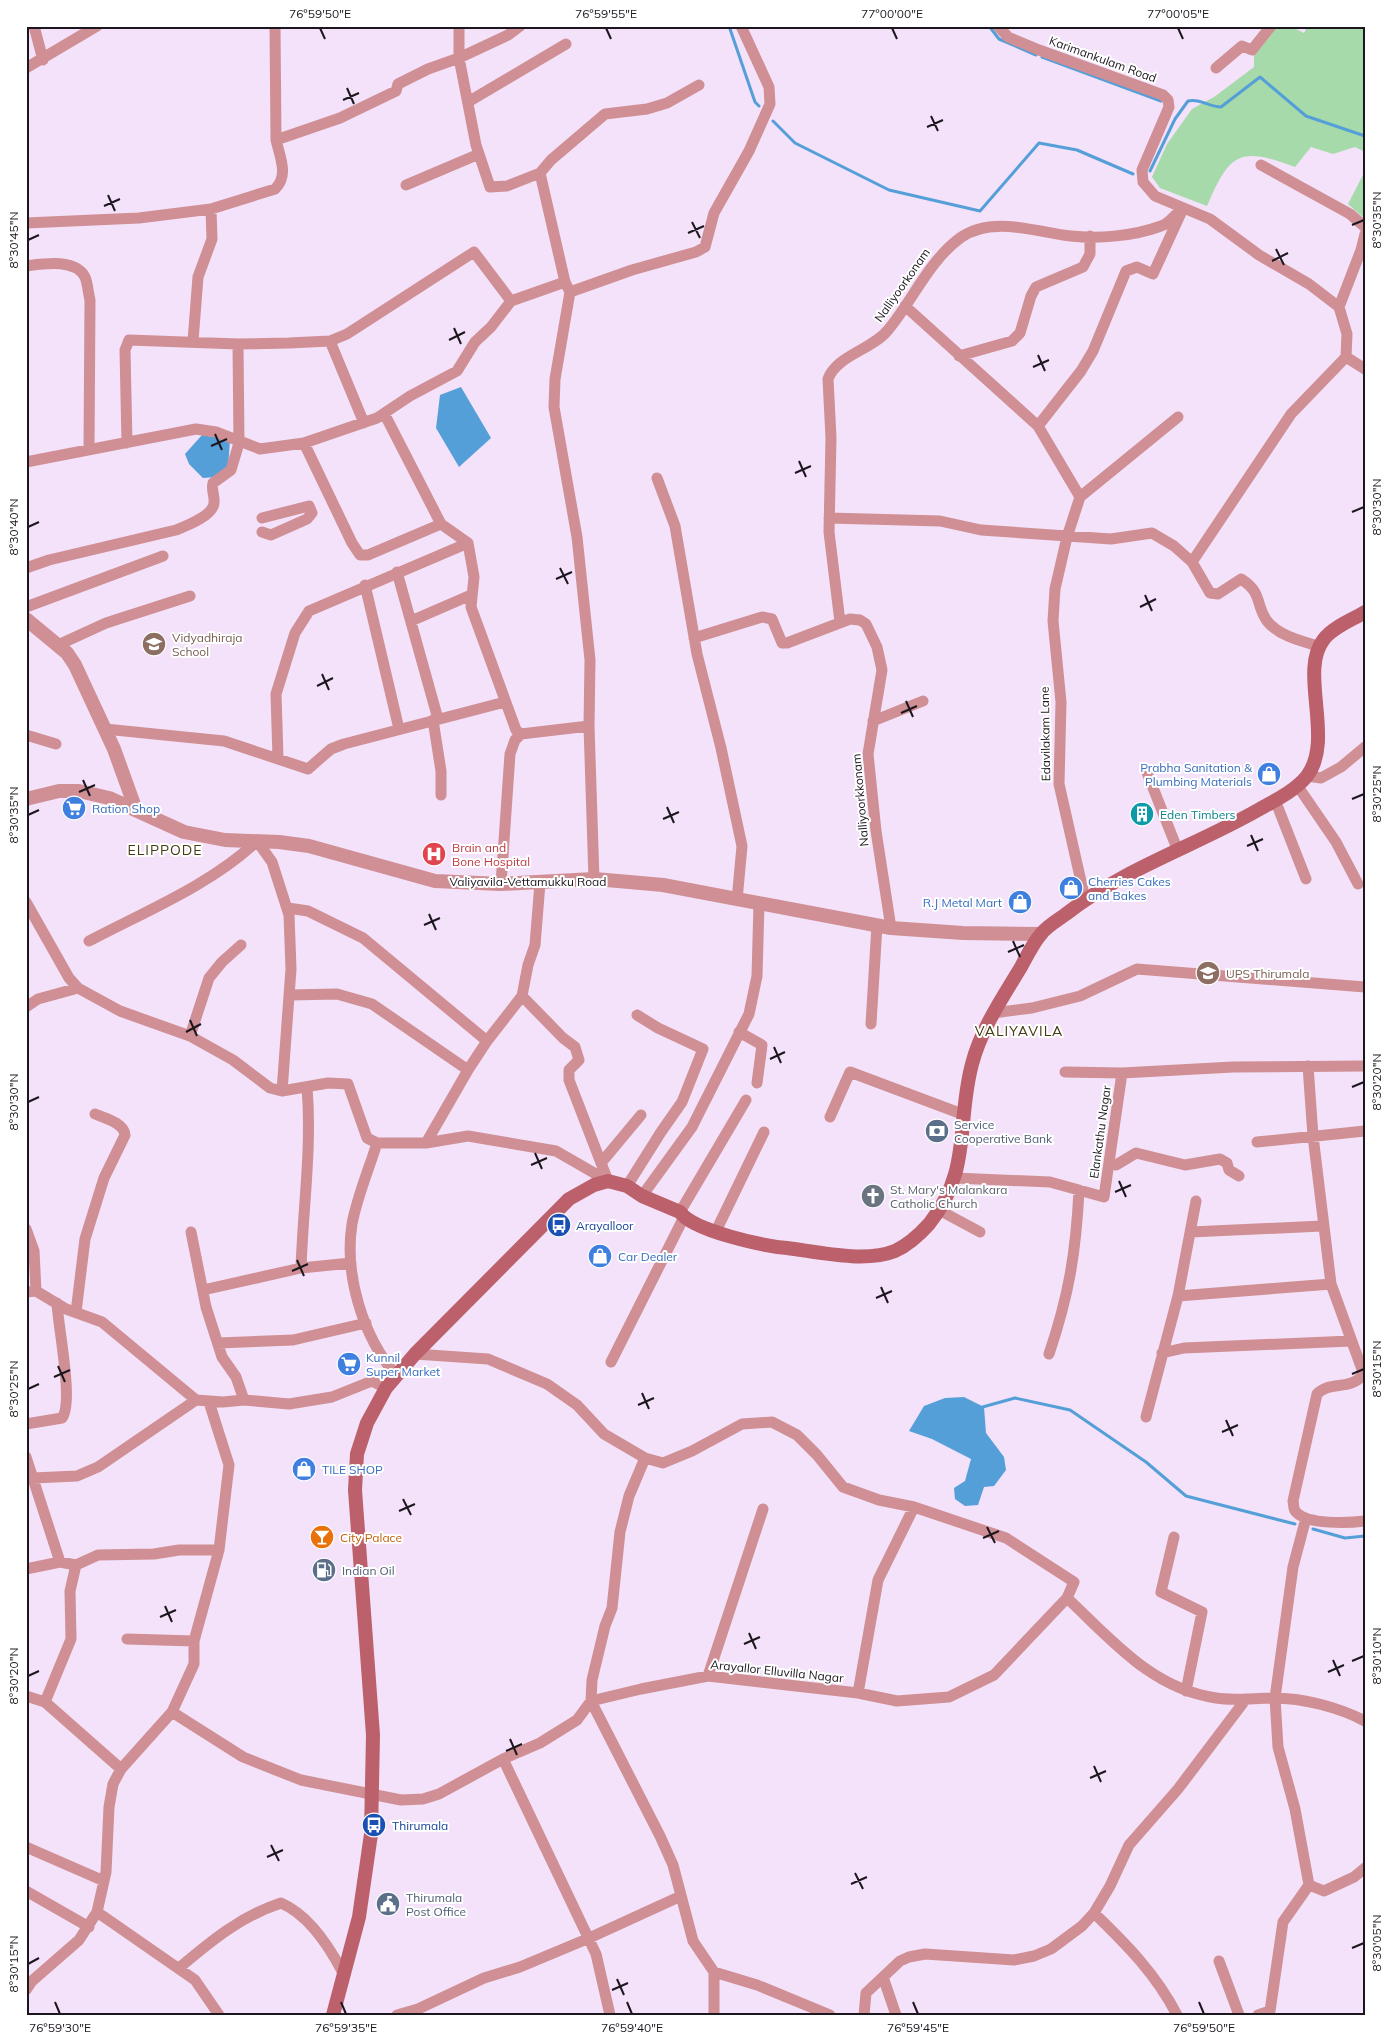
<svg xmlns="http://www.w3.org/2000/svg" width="1391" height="2041" viewBox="0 0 1391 2041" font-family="Mulish,sans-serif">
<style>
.green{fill:#a6daab}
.water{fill:#559fd8}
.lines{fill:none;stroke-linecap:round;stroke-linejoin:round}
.stream{stroke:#559fd8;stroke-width:3}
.minor{stroke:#cf8f94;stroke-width:11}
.tertiary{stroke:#cf8f94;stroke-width:14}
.secondary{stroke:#bc616b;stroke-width:14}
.ticks{fill:none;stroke:#1c171f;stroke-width:2}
.labels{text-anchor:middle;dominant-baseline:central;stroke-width:4;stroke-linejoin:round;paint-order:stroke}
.street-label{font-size:12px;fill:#1c171f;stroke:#fff}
.education-label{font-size:12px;fill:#785e54;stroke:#fff;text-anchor:start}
.shop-label{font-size:12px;fill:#366cbe;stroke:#fff;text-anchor:start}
.culture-label{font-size:12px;fill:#0d838f;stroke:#fff;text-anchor:start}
.health-label{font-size:12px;fill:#be3a42;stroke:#fff;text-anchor:start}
.service-label{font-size:12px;fill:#4e5e75;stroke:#fff;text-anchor:start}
.worship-label{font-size:12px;fill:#5b616d;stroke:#fff;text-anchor:start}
.transit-label{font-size:12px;fill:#164399;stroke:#fff;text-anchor:start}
.food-label{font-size:12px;fill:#c56008;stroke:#fff;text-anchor:start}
.neighbourhood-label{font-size:14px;letter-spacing:1px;fill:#413c13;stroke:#fff}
.neatline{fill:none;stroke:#1c171f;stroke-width:2}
.ticks-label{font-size:12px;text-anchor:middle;fill:#1c171f}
</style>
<rect width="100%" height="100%" fill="#f3e2f9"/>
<path class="green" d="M1277 26H1290L1304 33 1308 26H1365V152L1355 147 1333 154 1311 147 1295 167C1239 146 1230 153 1207 206L1160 188 1152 177 1167 144 1192 109 1214 97 1254 67V53Z
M1365 171V216L1364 218 1348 204Z"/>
<path class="water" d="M461 387 491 438 459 467 436 428 440 395Z
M202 435 230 440 228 468 216 477 203 478 189 464 185 454Z
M964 1397 984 1407 986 1433 1004 1457 1006 1470 994 1486 984 1487 978 1505 965 1506 955 1499 954 1488 965 1481 971 1459 932 1439 909 1431 924 1406 945 1398Z"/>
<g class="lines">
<path class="stream" d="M729 26 755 102 759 106
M989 26 999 39 1036 55
M1042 57 1161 101
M773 121 795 143 889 190 980 211 1039 143 1077 150 1133 174
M1150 171 1175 119 1188 101C1200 98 1209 107 1221 107L1260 77 1306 116 1365 136
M979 1408 1015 1398 1070 1410 1146 1462 1186 1496 1295 1524
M1313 1529 1345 1538 1365 1536"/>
<path class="minor" d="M34 26 43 60
M275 26 276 140
M459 26V58L508 35 520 26
M998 26 1008 37 1039 50 1163 95 1168 100 1169 107 1142 170 1143 182 1155 196 1210 219 1259 255 1309 284 1339 307 1347 334 1346 357 1365 369
M26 68 97 26
M1216 68 1242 46 1252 50 1271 26
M468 102 566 44
M1261 165 1350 214 1365 227
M406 185 479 154
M26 223 139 218 211 209 275 189C289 176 280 157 276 140L340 118 396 91 398 84 428 69 459 58 476 145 490 187 507 186 540 173
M26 266C42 264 75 258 85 277 88 284 88 293 90 300L89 449
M570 292 632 270 696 252 705 247 714 213 749 151 770 104 769 87 741 26
M905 306 1038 426 1080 497
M1339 307 1361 250 1365 234
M193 341 198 277 212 239 211 209
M330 341 364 423
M959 356 1012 341 1020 333 1031 296 1036 287 1083 267 1090 254V236
M385 415 441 524 468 543 474 577 471 607 516 730 521 734 589 726
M1038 426 1081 371 1093 351 1126 271 1137 267 1153 274 1181 213
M127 443 125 350 129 340 238 344 289 343 330 341 347 334 474 252 511 301 565 282
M304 443 352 543 360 555H368L441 524
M26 462 196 429 216 432 260 449 304 443 377 418 410 396 457 371 475 342 491 327 511 301
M657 478 675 526 697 654 721 748 742 846 737 900
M829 518 940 521 981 530 1111 539 1152 533 1174 546 1192 562 1210 593 1218 594 1241 579C1263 593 1255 604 1267 621 1279 636 1301 641 1318 646
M262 532 271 535 307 519 312 513 309 506 262 518
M1192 562 1291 414 1346 357
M26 568 49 560 176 530C186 526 213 516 214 503 215 496 211 490 213 483L231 470 239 443 238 344
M397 572 438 719
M365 585 399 729
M26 607 163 556
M411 621 471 595
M840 622 829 532 831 438 828 379C837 355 872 350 888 330 913 300 928 262 960 238 992 215 1036 232 1071 236 1099 239 1134 236 1161 226 1171 223 1175 213 1184 208
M694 638 762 617 772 619 782 643H787L850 619 860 620 866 624 877 647 882 670 868 754 876 831 891 928
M58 645 106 623 190 596
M433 720 441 771V795
M873 721 923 701
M105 729 224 741 308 769 331 749 344 744 505 702
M26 735 56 744
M278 758 276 694 295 633 309 611 468 543
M1146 770 1178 851
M1307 776 1321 778 1341 767 1365 747
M1297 785 1336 842 1358 884
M1275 800 1306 879
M594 879 589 726 590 660 577 537 554 407 555 379 570 292 565 282 540 173 551 160 605 114 647 109 667 103 699 85
M501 884 510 754 515 740 521 734
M1085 899 1059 784 1061 702 1053 621 1055 589 1067 537 1080 497 1178 417
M26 902 69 978 78 988 120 1011 190 1036 233 1060 270 1088 282 1091 328 1083 348 1084 367 1138 377 1143H426L468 1136 556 1151 608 1181
M288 908 308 911 363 938 487 1041
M89 941C144 912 212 884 257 841L272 862 289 915 291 969 282 1091
M290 995 337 994 372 1004 468 1070
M522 996 563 1038 575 1047 579 1060 569 1070V1080L608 1181
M26 1007 38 999 78 988
M993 1013 1032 1008 1080 996 1137 969 1365 987
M871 1024 877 925
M739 1032 762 1045 757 1083
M190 1036 209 978 222 962 241 945
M1308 1066 1313 1136 1331 1284 1363 1372 1362 1376C1350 1390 1329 1381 1317 1394L1293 1501C1294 1505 1293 1509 1296 1512 1307 1525 1349 1523 1365 1521
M1065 1072 1122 1073
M830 1117 850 1072 962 1114
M1257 1142 1365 1131
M377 1143C369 1169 357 1197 352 1224 344 1275 363 1337 396 1375
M426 1143 468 1070 487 1041 522 996 528 965 535 945 540 883
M601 1163 641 1115
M1110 1163 1116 1165 1136 1153 1185 1165 1220 1159 1227 1163 1229 1170 1239 1176
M955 1178 1050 1182 1104 1197 1122 1073 1233 1067 1365 1066
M627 1186 661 1132 682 1102 703 1049 658 1028 637 1015
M642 1196 692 1127 749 1014 757 976 759 904
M939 1210 980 1232
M680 1212 746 1100
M26 1229 34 1251 36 1291
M716 1231 764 1132
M191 1232 206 1307 222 1357 236 1377 244 1400
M1191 1232 1322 1226
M301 1268C303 1208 312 1148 307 1087
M203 1290 301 1268 351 1263
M26 1292 36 1291 66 1309 102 1322 196 1400 223 1402 244 1400 289 1404 332 1397 372 1381 386 1388
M1178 1296 1331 1284
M76 1312 85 1239 104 1178 125 1135C124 1123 105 1118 95 1114
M218 1343 293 1340 366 1323
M1162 1353 1184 1348 1351 1341
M415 1354 488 1359 547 1384 577 1405 604 1434 645 1458 663 1463 692 1451 742 1424 772 1422 797 1435 817 1455 843 1487 879 1500 914 1507 1006 1538 1074 1582 1067 1598C1112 1640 1152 1689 1216 1698 1234 1701 1254 1698 1273 1698 1303 1698 1338 1707 1365 1721
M1049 1354C1069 1295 1076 1252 1079 1190
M611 1362 684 1217
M1146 1417 1178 1296 1196 1201
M26 1424 62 1418C74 1403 58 1327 57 1303
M26 1457 60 1562
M645 1458 629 1496 620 1532 612 1608 605 1626 592 1680 591 1701 660 1836 673 1865 693 1941 714 1972 757 1985 830 2015
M33 1478 77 1476 98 1467 196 1400
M1174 1537 1161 1592 1202 1612 1186 1691
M26 1569 60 1562 76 1565 98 1555 154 1554 179 1550H219
M127 1639 194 1641
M708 1676 763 1509
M858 1693 897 1701 949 1697 994 1675 1067 1598
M26 1696 45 1702 121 1769
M45 1702 71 1639 70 1591 76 1565
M172 1712 243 1757 301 1780 401 1800 423 1799 439 1794 503 1759 540 1743 577 1720 591 1701 641 1689 708 1676 858 1693 878 1580 914 1507
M503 1759 596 1954 610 2015
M26 1847 104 1881
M1309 1885 1324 1891 1354 1877 1365 1868
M26 1891 89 1927
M97 1912 195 1980 219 2015
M1094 1913C1126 1944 1156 1974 1177 2015
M1219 1961 1239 2015
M179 1968C211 1941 241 1916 281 1903 309 1915 329 1946 343 1973
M883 1977 896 2015
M26 1990 32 1981 79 1940 97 1912 106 1872 109 1807 113 1784 121 1769 172 1712 194 1664V1641L219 1550 229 1465 209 1402
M397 2015 418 2009 484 1978 520 1967 587 1939 681 1896
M714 2015V1972
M864 2015 866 1993 900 1961 909 1957 925 1954 1014 1960 1034 1956 1051 1949 1082 1926 1094 1913 1110 1886 1129 1845 1178 1789 1246 1699
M1258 2015 1270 2011 1283 1922 1309 1885 1295 1809 1278 1747 1275 1698 1293 1567 1306 1518"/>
<path class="tertiary" d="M26 619 67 653 75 665 114 749 136 810
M26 799 59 791H79L109 798 184 832 225 840 279 842 309 846 435 881 501 884 594 879 618 881 663 885 891 928 963 933 1041 934"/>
<path class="secondary" d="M333 2015 359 1917 371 1834 373 1735 355 1490 357 1454 367 1423 386 1388 415 1354 569 1199 594 1185 608 1181 627 1186 642 1196 680 1212C693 1231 764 1246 787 1248 818 1252 865 1263 895 1251 908 1245 920 1234 929 1224 972 1170 956 1124 972 1064 981 1029 1003 997 1021 967 1027 956 1033 943 1041 934 1047 926 1058 920 1066 914 1123 869 1195 846 1258 810 1274 801 1295 791 1307 776 1335 739 1298 671 1324 639 1333 627 1352 620 1365 612"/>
</g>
<path class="ticks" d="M320 28 325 39M606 28 611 39M892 28 897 39M1178 28 1183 39M347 88 354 104M343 100 359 93M931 116 938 131M927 127 943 120M108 195 115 211M104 206 120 199M692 222 700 238M1352 225 1364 220M688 233 704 226M28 240 39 235M1276 249 1284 265M1272 261 1288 253M454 328 461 344M449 340 465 332M1038 355 1045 371M1033 367 1049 360M215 434 222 450M211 446 227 439M799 461 806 477M795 473 811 466M1352 512 1364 507M28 527 39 522M560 568 568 584M556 579 572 572M1145 595 1152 611M1140 607 1156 599M322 674 329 690M317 686 333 678M906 701 913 717M901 713 917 706M83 780 90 796M79 792 95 785M1352 799 1364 794M667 807 674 823M28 815 39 810M663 819 679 812M1251 835 1258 851M1247 846 1263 839M429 914 436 930M424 925 440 918M1013 941 1020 957M1008 952 1024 945M190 1020 197 1036M186 1032 201 1024M774 1047 781 1063M770 1059 785 1052M1352 1087 1364 1082M28 1102 39 1097M535 1153 542 1169M531 1165 547 1158M1119 1181 1126 1197M1115 1192 1131 1185M297 1260 304 1276M292 1271 308 1264M881 1287 888 1303M876 1298 892 1291M58 1366 65 1382M1352 1374 1364 1369M54 1377 70 1370M28 1389 39 1384M642 1393 649 1409M638 1405 654 1398M1226 1420 1233 1436M1222 1432 1238 1425M403 1499 411 1515M399 1511 415 1504M987 1527 995 1543M983 1538 999 1531M165 1606 172 1622M160 1617 176 1610M749 1633 756 1649M744 1644 760 1637M1333 1660 1340 1676M1352 1661 1364 1656M1328 1672 1344 1665M28 1676 39 1671M510 1739 517 1755M506 1751 522 1744M1094 1766 1101 1782M1090 1778 1106 1771M271 1845 279 1861M267 1857 283 1850M855 1873 863 1889M851 1884 867 1877M1352 1948 1364 1943M28 1964 39 1958M617 1979 624 1995M612 1990 628 1983M55 2002 60 2014M341 2002 346 2014M627 2002 632 2014M913 2002 918 2014M1199 2002 1204 2014"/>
<defs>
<g id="school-disc" transform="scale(1.25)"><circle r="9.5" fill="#8d6e63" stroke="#fff"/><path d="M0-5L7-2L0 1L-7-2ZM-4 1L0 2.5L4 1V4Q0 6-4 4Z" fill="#fff"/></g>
<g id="shop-disc" transform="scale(1.25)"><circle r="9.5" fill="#3f7fe0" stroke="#fff"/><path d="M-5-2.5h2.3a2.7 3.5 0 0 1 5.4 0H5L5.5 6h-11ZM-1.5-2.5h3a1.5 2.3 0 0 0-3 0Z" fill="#fff"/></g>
<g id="supermarket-disc" transform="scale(1.25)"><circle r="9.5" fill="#3f7fe0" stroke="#fff"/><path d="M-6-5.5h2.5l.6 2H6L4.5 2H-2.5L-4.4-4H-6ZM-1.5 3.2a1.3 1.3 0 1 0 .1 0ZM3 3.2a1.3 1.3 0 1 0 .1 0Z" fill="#fff"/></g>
<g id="building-disc" transform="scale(1.25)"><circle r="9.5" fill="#0f9aa8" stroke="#fff"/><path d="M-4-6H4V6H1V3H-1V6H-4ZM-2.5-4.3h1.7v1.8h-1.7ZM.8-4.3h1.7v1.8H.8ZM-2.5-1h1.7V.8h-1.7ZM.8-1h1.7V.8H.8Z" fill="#fff"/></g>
<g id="hospital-disc" transform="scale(1.25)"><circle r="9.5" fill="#e0444e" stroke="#fff"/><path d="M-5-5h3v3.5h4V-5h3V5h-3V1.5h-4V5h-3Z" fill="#fff"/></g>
<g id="bank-disc" transform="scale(1.25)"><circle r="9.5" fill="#5c6f8a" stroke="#fff"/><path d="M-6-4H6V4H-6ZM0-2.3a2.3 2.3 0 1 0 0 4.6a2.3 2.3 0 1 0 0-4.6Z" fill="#fff"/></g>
<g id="church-disc" transform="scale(1.25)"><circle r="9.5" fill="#6b7280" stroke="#fff"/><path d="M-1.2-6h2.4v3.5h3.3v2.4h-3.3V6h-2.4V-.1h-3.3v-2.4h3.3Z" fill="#fff"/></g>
<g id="bus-disc" transform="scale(1.25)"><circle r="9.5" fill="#1a4fb4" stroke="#fff"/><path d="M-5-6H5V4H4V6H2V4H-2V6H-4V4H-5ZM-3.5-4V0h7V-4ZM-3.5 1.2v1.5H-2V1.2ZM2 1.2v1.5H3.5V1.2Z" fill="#fff"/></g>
<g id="bar-disc" transform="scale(1.25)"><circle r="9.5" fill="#e8710a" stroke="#fff"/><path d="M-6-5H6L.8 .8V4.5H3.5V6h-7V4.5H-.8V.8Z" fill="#fff"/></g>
<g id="fuel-disc" transform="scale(1.25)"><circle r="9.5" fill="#5c6f8a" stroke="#fff"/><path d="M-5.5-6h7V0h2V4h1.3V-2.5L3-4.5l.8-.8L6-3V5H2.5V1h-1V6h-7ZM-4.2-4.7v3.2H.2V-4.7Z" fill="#fff"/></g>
<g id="civic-disc" transform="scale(1.25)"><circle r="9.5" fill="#5c6f8a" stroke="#fff"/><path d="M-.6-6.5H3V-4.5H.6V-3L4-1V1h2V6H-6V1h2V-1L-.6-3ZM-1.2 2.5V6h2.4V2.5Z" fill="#fff"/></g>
</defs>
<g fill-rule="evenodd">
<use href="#school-disc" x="154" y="644"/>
<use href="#shop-disc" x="1269" y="774"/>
<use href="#supermarket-disc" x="74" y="808"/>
<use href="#building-disc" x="1142" y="814"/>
<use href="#hospital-disc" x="434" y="854"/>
<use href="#shop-disc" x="1071" y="888"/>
<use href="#shop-disc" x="1020" y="902"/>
<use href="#school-disc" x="1208" y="973"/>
<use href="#bank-disc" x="937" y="1131"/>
<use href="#church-disc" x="873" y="1196"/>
<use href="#bus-disc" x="559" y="1225"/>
<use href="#shop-disc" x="600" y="1256"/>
<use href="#supermarket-disc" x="349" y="1364"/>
<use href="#shop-disc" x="304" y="1469"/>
<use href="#bar-disc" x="322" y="1537"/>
<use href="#fuel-disc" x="324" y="1570"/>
<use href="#bus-disc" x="374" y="1825"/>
<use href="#civic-disc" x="388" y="1904"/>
</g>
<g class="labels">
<g class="street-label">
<text transform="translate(1103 59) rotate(20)">Karimankulam Road</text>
<text transform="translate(902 285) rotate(-55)">Nalliyoorkonam</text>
<text transform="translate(1045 734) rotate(-91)">Edavilakam Lane</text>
<text transform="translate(860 800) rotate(-95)">Nalliyoorkkonam</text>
<text x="528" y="881">Valiyavila-Vettamukku Road</text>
<text transform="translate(1100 1132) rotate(-82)">Elankathu Nagar</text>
<text transform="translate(777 1671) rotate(6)">Arayallor Elluvilla Nagar</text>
</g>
<g class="education-label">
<text x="172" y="637">Vidyadhiraja<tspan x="172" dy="14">School</tspan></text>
<text x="1226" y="973">UPS Thirumala</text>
</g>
<g class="shop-label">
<text x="1252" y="767" text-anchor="end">Prabha Sanitation &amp;<tspan x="1252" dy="14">Plumbing Materials</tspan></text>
<text x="92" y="808">Ration Shop</text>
<text x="1088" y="881">Cherries Cakes<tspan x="1088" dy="14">and Bakes</tspan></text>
<text x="1002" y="902" text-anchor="end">R.J Metal Mart</text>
<text x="618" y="1256">Car Dealer</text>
<text x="366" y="1357">Kunnil<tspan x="366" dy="14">Super Market</tspan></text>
<text x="322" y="1469">TILE SHOP</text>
</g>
<g class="culture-label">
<text x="1160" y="814">Eden Timbers</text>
</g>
<g class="health-label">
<text x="452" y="847">Brain and<tspan x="452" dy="14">Bone Hospital</tspan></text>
</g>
<g class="service-label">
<text x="954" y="1124">Service<tspan x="954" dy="14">Cooperative Bank</tspan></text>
<text x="342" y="1570">Indian Oil</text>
<text x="406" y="1897">Thirumala<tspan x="406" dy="14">Post Office</tspan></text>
</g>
<g class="worship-label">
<text x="890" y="1189">St. Mary's Malankara<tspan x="890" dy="14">Catholic Church</tspan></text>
</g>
<g class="transit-label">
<text x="576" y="1225">Arayalloor</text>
<text x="392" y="1825">Thirumala</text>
</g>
<g class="food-label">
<text x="340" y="1537">City Palace</text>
</g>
<g class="neighbourhood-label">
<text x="165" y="850">ELIPPODE</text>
<text x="1019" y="1031">VALIYAVILA</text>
</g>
</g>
<rect width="1391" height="2041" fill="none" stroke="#ffffff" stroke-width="55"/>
<rect x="28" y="28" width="1336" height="1986" class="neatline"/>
<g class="ticks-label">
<text x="320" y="18">76°59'50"E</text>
<text x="606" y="18">76°59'55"E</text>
<text x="892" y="18">77°00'00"E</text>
<text x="1178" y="18">77°00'05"E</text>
<text transform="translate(1377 220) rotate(-90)" y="4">8°30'35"N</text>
<text transform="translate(14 240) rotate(-90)" y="4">8°30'45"N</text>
<text transform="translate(1377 507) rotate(-90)" y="4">8°30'30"N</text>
<text transform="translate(14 527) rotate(-90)" y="4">8°30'40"N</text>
<text transform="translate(1377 794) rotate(-90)" y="4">8°30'25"N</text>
<text transform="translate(14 815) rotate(-90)" y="4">8°30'35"N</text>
<text transform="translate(1377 1082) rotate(-90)" y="4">8°30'20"N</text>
<text transform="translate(14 1102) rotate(-90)" y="4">8°30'30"N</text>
<text transform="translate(1377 1369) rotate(-90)" y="4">8°30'15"N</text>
<text transform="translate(14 1389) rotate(-90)" y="4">8°30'25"N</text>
<text transform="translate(1377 1656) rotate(-90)" y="4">8°30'10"N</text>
<text transform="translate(14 1676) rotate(-90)" y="4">8°30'20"N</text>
<text transform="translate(1377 1943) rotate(-90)" y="4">8°30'05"N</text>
<text transform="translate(14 1964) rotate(-90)" y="4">8°30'15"N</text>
<text x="60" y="2032">76°59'30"E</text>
<text x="346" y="2032">76°59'35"E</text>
<text x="632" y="2032">76°59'40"E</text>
<text x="918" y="2032">76°59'45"E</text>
<text x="1204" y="2032">76°59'50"E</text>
</g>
</svg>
